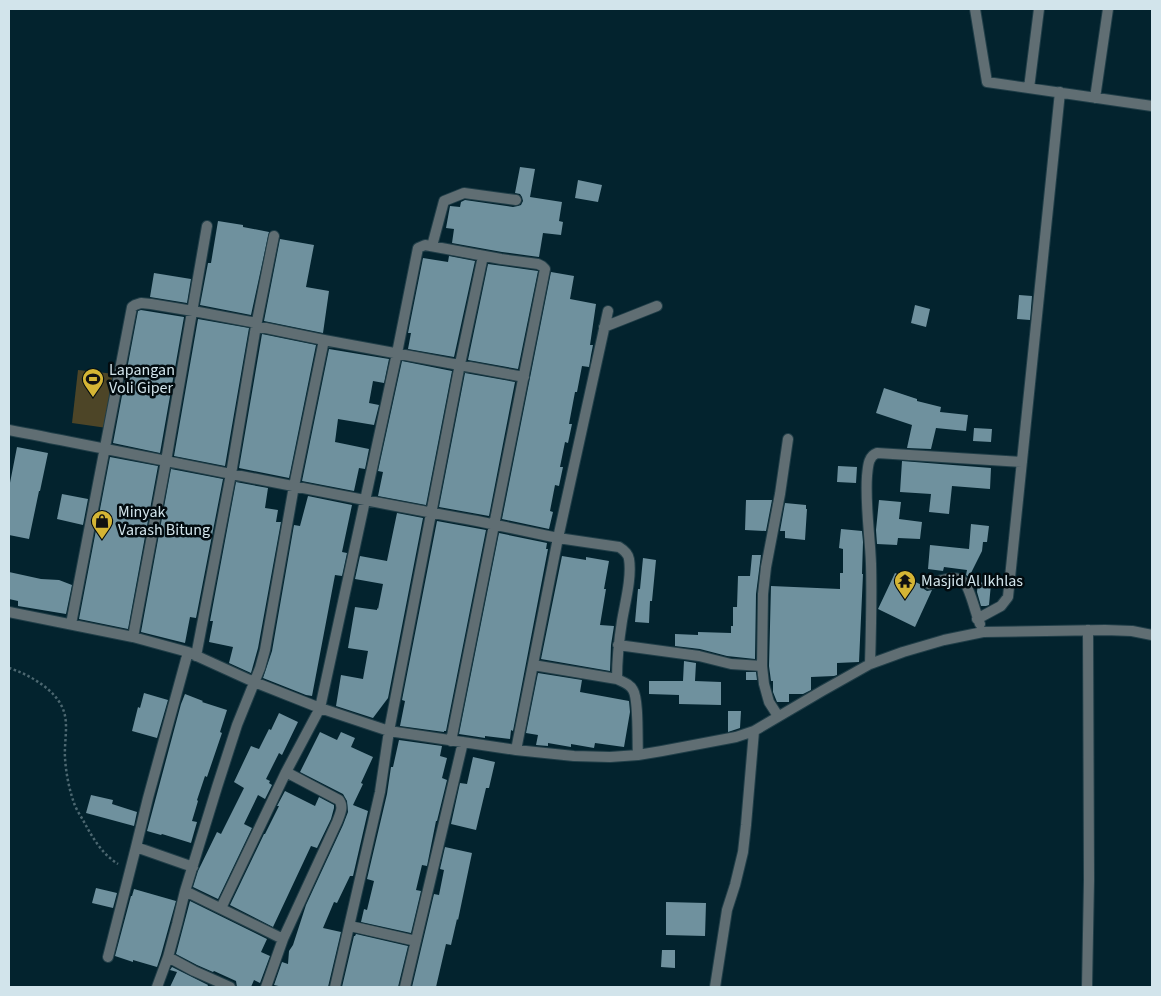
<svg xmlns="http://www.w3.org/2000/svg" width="1161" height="996" viewBox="0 0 1161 996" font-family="'Source Sans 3',sans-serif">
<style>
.green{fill:#4d4527}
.building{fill:#6f919e}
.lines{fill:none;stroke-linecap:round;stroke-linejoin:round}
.street-casing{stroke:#203e48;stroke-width:12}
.path{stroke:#4c6770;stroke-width:2.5;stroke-dasharray:2.5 2.5;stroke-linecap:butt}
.street{stroke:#606e73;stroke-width:10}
.labels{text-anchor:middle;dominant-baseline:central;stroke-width:5;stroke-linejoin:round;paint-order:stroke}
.poi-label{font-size:16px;fill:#d2e4eb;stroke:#020b0f;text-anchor:start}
</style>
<rect width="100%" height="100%" fill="#03232e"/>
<path class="green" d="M78 370 115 374 107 428 72 423Z"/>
<path class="building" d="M520 167 535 169 530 197 562 202 559 221 563 222 561 235 543 233 539 257 502 252 452 243 454 229 446 228 450 206 460 207 461 202 465 200 513 207 518 206 521 205 523 201 522 197 520 194 515 193Z
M578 180 602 185 598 202 575 198Z
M218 221 243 225V227L269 232 251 315 200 305 208 263H211Z
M280 239 314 245 306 287 329 291 323 333 264 321Z
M449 256 475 261 454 357 408 349 411 333H408L423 258 448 262Z
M488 264 538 271 518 369 468 360Z
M551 272 574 276 570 299 596 304 590 345H593L591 355 589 367 582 366 577 392H575L569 424H572L568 443 565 442 560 467H563L559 486 555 485 550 511 553 512 549 529 502 519Z
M154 273 191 279 187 303 150 297Z
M1019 295 1032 296 1030 320 1017 319Z
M915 305 930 309 926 327 911 323Z
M141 310 184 317 160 453 113 443 138 311Z
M198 319 249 328 225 466 174 456Z
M262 334 316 345 289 478 239 468Z
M329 349 389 359 384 383 373 381 369 403 379 405 374 425 338 419 335 442 369 449 365 469 359 468 354 491 302 481Z
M402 361 452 371 426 505 378 496 383 472 378 471Z
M465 373 515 382 489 516 439 507Z
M884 388 917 399V401L941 407 940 412 968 415 966 431 936 428 931 449 907 448 912 425 876 413Z
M974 428 992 429 991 442 973 441Z
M17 447 48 453 40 491H39L29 539 9 535V488Z
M110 457 158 466 128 629 79 619Z
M902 461 991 468 990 489 952 486 949 514 929 512 931 494 900 492Z
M838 466 857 467 856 483 837 482Z
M171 469 223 479 196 618 190 617 185 643 141 632Z
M236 482 268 488 265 508 278 510 276 522H281L258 648 251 673 229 663 233 647 209 642 213 621H210Z
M62 494 88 499 83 525 57 519Z
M308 496 352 505 342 552 347 553 342 576 335 575 312 696 306 695 263 678 272 651 294 525 300 526Z
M746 500H772L766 531 745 530Z
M879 500 901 502 899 519 922 522 920 539 898 538 897 545 877 544 876 530Z
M785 503 806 505V509H807L805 540 785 538V531H780Z
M397 513 423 518 388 698 373 718 336 706 341 675 363 679 368 651 348 648 355 607 377 610V608L378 609 383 584 355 579 360 556 387 561Z
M437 521 486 530 446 731H444V732L400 726 405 701 402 700Z
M971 524 989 526 987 542H983L982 551 969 577 966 575 967 570 944 567 943 571 928 569 930 545 969 549Z
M841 529 862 531 863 542 862 574H863L859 662 837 663V675L834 676 811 677V690L803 694H789V702H777L773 692V681H771L769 666 771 586 840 589V573H843V549L839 548Z
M499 533 547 543 546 549H548L513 731 511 730 510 739 485 736V738L459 734Z
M752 555H761L756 594 755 659 727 656 700 649 675 646V634L698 635V632L731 633V626H733V607H737L738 576H750Z
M562 556 586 560V557L609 561 604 589H606L600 625 614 626 611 645 610 671 541 659Z
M643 558 656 560 652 601H650L649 623 635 622 638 589H640Z
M9 572 41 579 59 580 72 585 66 614 18 606V601L9 599Z
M895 573 922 585 924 589 927 591 932 590 915 627 878 609Z
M978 582 991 584 989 605 986 606H981L977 592Z
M684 661 696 663 695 681 721 682V705L679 704V695L649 694V681H683Z
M746 672H756L757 680H746Z
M538 673 582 680 580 692 629 701 630 712 624 747 595 743 594 748 571 744V747L548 743V746L536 745 538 735 526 733Z
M144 693 168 700 157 738 132 731 138 707 140 708Z
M185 694 203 701 202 702 227 710 220 732 222 733 207 777 205 776 197 800 198 801 192 821 197 822 191 843 162 834 161 835 147 831 181 704Z
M728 711H741L740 728 728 732Z
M279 713 298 722 282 755 279 753 266 779 270 781 269 783 272 785 265 799 258 795 244 824 252 828 218 899 193 887 198 871 217 832 221 834 244 788 234 782 251 746 259 749 269 729 271 730Z
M320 732 337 740 341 732 355 738 351 747 373 757 361 783 363 784 353 805 368 811 353 876H350L337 903 334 902 323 928 341 932 328 987H283L274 985 282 962 288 964 289 951 293 945 306 905 343 825 348 812 347 801 343 794 300 772Z
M399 740 442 746 440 756 447 758 442 778 447 780 437 821H436L427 866 422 865 416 890 421 891 411 933 361 922 364 909 367 910 374 881 367 879 387 794 391 767H393Z
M473 757 495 762 489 788H486L476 830 451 824 460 783 467 784Z
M285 791 315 806 319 797 334 805V808L331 819 317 848 311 846 273 927 230 905 264 834H265L279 806H277Z
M91 795 113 800 112 804 137 812 134 826 86 813Z
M445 847 472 853 458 920 457 919 451 945 446 944 436 987H412L434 894 439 895 444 870 440 869Z
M96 888 117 893 113 908 92 903Z
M134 889 176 901 161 955 157 967 133 960V962L115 956 131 896H132Z
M190 901 267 939 261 952 270 956 260 983 254 980 251 987H237L236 981 214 971 213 972 197 965 176 954Z
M666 902 706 903 705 936 666 935Z
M356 934 408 946 398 987H342L354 936H355Z
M662 950H675V968L661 967Z
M172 967 208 985 207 987H170L177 972 170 970Z"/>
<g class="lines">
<g class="street-casing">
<path id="street" d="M975 9 987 82 1152 106
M1029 88 1039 9
M1095 98 1108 9
M432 246 444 201 464 193 516 200
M256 326 324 340 524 377
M604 327 657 306
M9 430C165 460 320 493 477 521L558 538 619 547C624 550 628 553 629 559 632 577 625 603 622 621 619 640 617 659 617 679 623 682 630 684 633 690 639 700 637 742 638 755
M929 584C938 581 956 574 964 582 970 588 976 615 980 624
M9 612 133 637 188 652 254 682 320 708 389 731 516 750 574 756 610 757 638 755 662 751 736 737 754 731 822 691 870 664 903 652 944 640 983 632 1105 630 1132 631 1152 635
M977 619 1001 606 1008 597 1060 92
M71 624 132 307 135 305 141 303 151 304 193 311 257 323
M133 637 166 461 207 226
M618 645 699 656 731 664 762 666
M196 656 231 474 256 326 274 236
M870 664C871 631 872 597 871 564 870 535 865 505 867 476 868 467 868 456 877 453L1022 462
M533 665 617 679
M778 716 769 702 764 684 762 666 763 594 766 567 780 494 788 439
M516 750 558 538 608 311
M136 847 193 867
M185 891 283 939
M221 908 286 772 320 708 397 353 418 248 425 245 501 259 538 264 542 266 545 269 451 741
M350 926 416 941
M108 957 136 847 148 798 188 652
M157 987 168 957
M230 987 194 971 168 957 177 924 185 891 217 787 237 725 260 668 265 650 294 486 324 340
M266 987 283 939 337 822C340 814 344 807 339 800L286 772
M335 987 380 792 389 731 460 364 483 256
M405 987 463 742
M715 987 727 910 735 885 743 852 746 825 754 731
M1087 987 1089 880 1088 630"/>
</g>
<path class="path" d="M9 668C28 674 55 689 63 709 69 724 64 741 65 758 66 773 69 789 74 803 76 809 80 815 83 820 92 837 102 854 118 864"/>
<use href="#street" class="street"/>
</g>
<defs>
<g id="stadium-pin" transform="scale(1.125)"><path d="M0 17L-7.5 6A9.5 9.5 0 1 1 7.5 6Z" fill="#d5b535" stroke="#020b0f"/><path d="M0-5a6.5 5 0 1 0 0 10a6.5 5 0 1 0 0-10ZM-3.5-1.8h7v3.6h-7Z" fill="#111"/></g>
<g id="shop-pin" transform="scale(1.125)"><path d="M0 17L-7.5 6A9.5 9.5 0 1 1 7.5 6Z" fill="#d5b535" stroke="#020b0f"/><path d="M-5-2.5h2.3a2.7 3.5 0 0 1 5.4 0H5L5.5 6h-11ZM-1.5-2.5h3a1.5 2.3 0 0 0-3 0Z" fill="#111"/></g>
<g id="temple-pin" transform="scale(1.125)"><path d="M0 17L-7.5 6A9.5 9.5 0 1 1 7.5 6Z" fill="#d5b535" stroke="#020b0f"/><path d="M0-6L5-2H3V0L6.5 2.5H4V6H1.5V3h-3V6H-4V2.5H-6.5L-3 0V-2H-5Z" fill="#111"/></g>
</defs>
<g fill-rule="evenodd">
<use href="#stadium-pin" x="93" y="379"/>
<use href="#shop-pin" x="102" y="521"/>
<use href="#temple-pin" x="905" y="581"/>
</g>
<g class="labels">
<g class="poi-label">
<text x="109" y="370">Lapangan<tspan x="109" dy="18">Voli Giper</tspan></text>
<text x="118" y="512">Minyak<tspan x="118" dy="18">Varash Bitung</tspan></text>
<text x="921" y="581">Masjid Al Ikhlas</text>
</g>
</g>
<rect width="1161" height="996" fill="none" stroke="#d2e4eb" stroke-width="20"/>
</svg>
